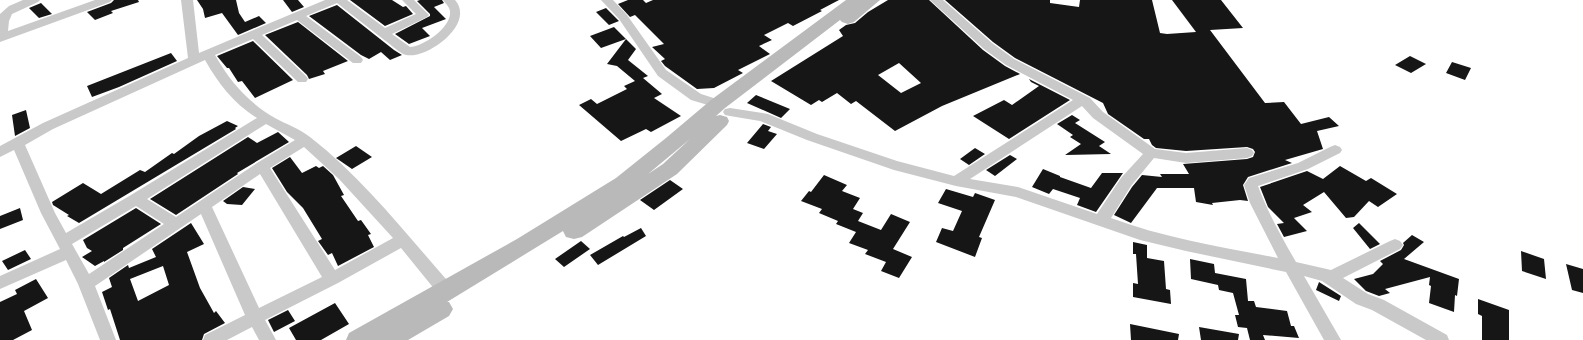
<svg xmlns="http://www.w3.org/2000/svg" width="1583" height="340" viewBox="0 0 1583 340" font-family="'Source Sans 3',sans-serif">
<style>
.building{fill:#161616;fill-rule:evenodd}
.lines{fill:none;stroke-linecap:round;stroke-linejoin:round}
.minor{fill:#c9c9c9;fill-rule:evenodd}
.secondary{fill:#b9b9b9;fill-rule:evenodd}
</style>
<rect width="100%" height="100%" fill="#fff"/>
<path class="building" d="M114 0H138L139 2 111 11 113 13 95 20 87 12 111 3Z
M197 0H236L239 13 245 22 259 16 266 23 238 35 222 13 205 18 203 9Z
M283 0H298L304 7 292 12Z
M350 0H392L403 7 406 6 413 14 385 26Z
M420 0H442L444 3 434 7 446 19 422 28 430 36 409 44 395 34 430 16V14L417 1Z
M628 0H643L646 3 653 0H839L820 10 822 11 793 26 788 23 764 35 772 40 759 46 770 54 738 70 743 73 714 88 697 89 665 66 661 61 665 59 652 47 664 44 635 15 630 17 618 4Z
M888 0H929L983 50 1005 66 1020 74 942 106 895 131 856 101 851 104 837 93 822 102 819 100 811 105 771 81 843 36 839 30 846 25 855 23 868 12ZM899 63 921 83 901 93 878 75Z
M945 0H1050V3L1079 7 1080 0H1152L1160 33 1167 34 1196 32 1172 0H1221L1243 28 1210 30 1265 103 1284 102 1301 124 1329 117 1339 126 1317 131 1323 149 1285 160 1292 163 1248 177 1243 185 1248 201 1240 200 1212 203 1213 205 1196 202 1194 188H1157L1131 223 1114 215 1132 187 1142 175 1162 177 1160 174H1189L1183 164 1247 159 1253 157 1255 152 1253 149 1247 147 1186 151 1156 148 1152 145 1149 139H1144L1108 114 1103 103 1015 58 993 42Z
M41 3 52 14 39 18 29 8Z
M337 5 394 50 402 55 390 60 381 52 369 59 361 55 309 16Z
M606 8 619 21 609 25 596 12Z
M298 22 348 61 323 71 325 74 309 79 307 75 265 35Z
M614 27 626 39 601 48 590 36Z
M626 39 636 49 628 60 648 76 643 78 662 94 654 98 681 116 651 132 646 129 621 141 579 105 591 99 597 104 627 89 624 86 635 81 617 66 607 64Z
M253 41 293 80 255 98 242 81 238 82 229 68H227L217 56Z
M171 53 177 61 119 87 92 97 87 86Z
M1410 56 1426 64 1411 73 1395 65Z
M1452 62 1471 68 1465 80 1446 73Z
M1029 79 1070 100 1009 139 973 116 1004 100 1012 105 1039 86 1031 82Z
M756 95 790 109 781 118 747 103Z
M26 110 30 128 15 136 12 115Z
M1072 115 1080 120 1075 123 1105 142 1099 146 1111 154 1065 155 1081 144 1070 137 1073 135 1057 124Z
M227 121 238 126 235 128 236 129 79 223 67 216 69 215 53 205 52 202 83 183 101 194 140 170 145 172 172 153 174 154 199 136Z
M763 124 771 127 768 131 777 134 764 149 747 143Z
M278 132 289 142 237 173 238 174 176 215 150 199 248 137 257 143Z
M356 146 372 157 352 169 336 158Z
M975 148 985 154 969 165 960 159Z
M1010 155 1017 159 995 176 986 170Z
M290 157 302 173 316 166 319 168 323 166 333 175 344 195 341 196 358 221 361 220 371 234 368 235 374 247 338 266 332 253 328 255 318 241 322 239 303 208 287 192 272 168Z
M1340 166 1366 181 1371 178 1397 194 1378 207 1369 201 1354 217 1346 218 1324 192 1303 205 1312 212 1294 218 1307 231 1284 237 1277 224 1284 223 1268 207 1260 187 1307 171 1323 179Z
M1043 169 1060 176V177L1091 188 1102 173H1123L1096 212 1077 205 1080 198 1053 189 1049 194 1032 187Z
M824 175 847 185 842 191 860 198 853 209 863 213 858 221 881 230 891 214 910 222 893 249 912 257 899 278 881 271 886 262 865 254 868 250 849 243 856 232 836 224 838 221 819 213 822 209 801 201 809 191 811 192Z
M670 180 683 189 654 210 640 200Z
M243 187 255 189 242 205 227 204 223 201Z
M946 189 973 197 975 193 995 200 979 237 982 238 975 257 936 242 942 228 953 231 962 211 938 203Z
M20 208 23 220 0 229V216Z
M136 208 161 224 123 248V250L104 262V261L95 266 82 257 92 251 87 248 83 240Z
M191 223 204 244 187 252 200 288 214 313 216 311 225 323 204 334 202 340H120L110 309 108 310 102 292 112 287 109 278 128 265 129 268 156 257 152 249ZM163 266 169 285 138 301 130 279Z
M1359 223 1380 244 1370 249 1353 228Z
M641 228 646 236 598 265 590 255 623 236 624 237Z
M1412 235 1424 242 1404 259 1459 279 1457 296 1455 295 1454 312 1429 303 1431 286 1429 285 1430 277 1385 289 1390 293 1379 296 1366 291 1354 279 1373 274 1383 264 1380 261 1401 250 1404 245 1403 243Z
M581 241 590 249 564 267 555 259Z
M1133 242 1147 245V258L1164 261 1166 289 1170 290 1171 304 1133 297V283L1138 284 1136 254H1133Z
M25 250 31 259 8 270 2 261Z
M1521 251 1544 259 1546 279 1522 271Z
M1190 259 1214 264 1215 273 1246 279 1248 301H1254L1256 307 1287 311 1291 326H1294L1299 338 1263 335 1265 340H1250L1247 328 1238 327 1235 315H1239L1233 293 1219 290 1218 285 1191 279Z
M1566 264 1583 269V293L1572 290Z
M36 279 48 298 24 311 32 330 13 340H0V302L17 294 15 290Z
M1319 282 1341 296 1339 301 1316 290Z
M1478 299 1509 310V340H1482V316L1478 314Z
M335 303 349 324 321 340H296L289 328Z
M288 310 295 321 274 332 268 320Z
M1130 324 1179 334 1178 340H1131Z
M1199 327 1239 334 1238 340H1201Z"/>
<g class="lines">
<path class="minor" d="M23 0H40L38 2 12 14 9 21 8 31 95 0H112L110 2 0 42V14L9 6Z
M181 0H193L199 53 325 0H347L385 28 416 14 402 0H414L429 15 427 17 392 34 410 47C424 46 452 27 450 11 449 6 446 4 443 0H455C477 25 422 63 403 54 396 50 389 43 383 39 368 27 352 15 337 3L306 16 361 57 363 60 361 63H353L297 20 262 35 306 76 308 79 306 82H298L253 39 215 55C230 82 249 103 275 118 286 124 300 129 310 137 364 179 407 235 452 286L454 291 452 296 446 297 440 296 401 248 338 283 265 320 276 340H259L252 327 227 340H203L205 335 245 315 201 214 95 286 116 340H100L78 284 66 260 0 289V276L60 249 41 213 14 150 0 157V146L43 123 188 58ZM205 60C218 83 234 104 257 118L131 195 66 233 55 213 25 145 53 129ZM266 124 295 140 257 163 176 217 147 199ZM304 147 339 179 393 238 335 270 270 168ZM260 174 322 277 259 308 212 207ZM136 206 164 224 89 274 72 244Z
M601 0H613L627 15 666 70 701 94 723 101 724 104 723 107 718 108 691 100 658 76 619 19Z
M930 0H943L992 43 1014 59 1090 98 1103 112 1155 149 1186 153 1247 148 1252 150 1254 153 1252 156 1247 158 1186 163 1154 158 1131 186 1111 218C1164 238 1222 247 1278 258L1250 203 1244 185 1249 178 1298 163 1330 147 1335 145 1340 147 1342 150 1340 153 1308 169 1258 186C1268 213 1282 238 1296 262L1331 270 1390 241 1395 239 1400 241 1403 245 1400 249 1343 278 1368 294 1384 300 1447 335 1449 340H1426L1372 310 1356 304 1322 281 1304 276 1341 340H1324L1286 272 1186 251 1140 240 1016 197 956 186 894 170 807 140 760 121 730 116 725 115 723 112 725 109 730 108 768 114 817 134 897 161 954 176 1073 100 1006 65 984 49ZM1082 106 1093 118 1143 154 1121 178 1097 214 1018 187 970 179Z"/>
<path class="secondary" d="M846 0H880L854 22 848 24 842 22 840 20 725 108 716 116 720 115 727 117 729 121 727 125 677 174 582 237 574 239 566 237 563 231 447 302H449L453 309 449 316 408 340H346L349 333 517 239 616 178 666 138 711 100ZM690 139 663 164 648 174Z"/>
</g>
</svg>
